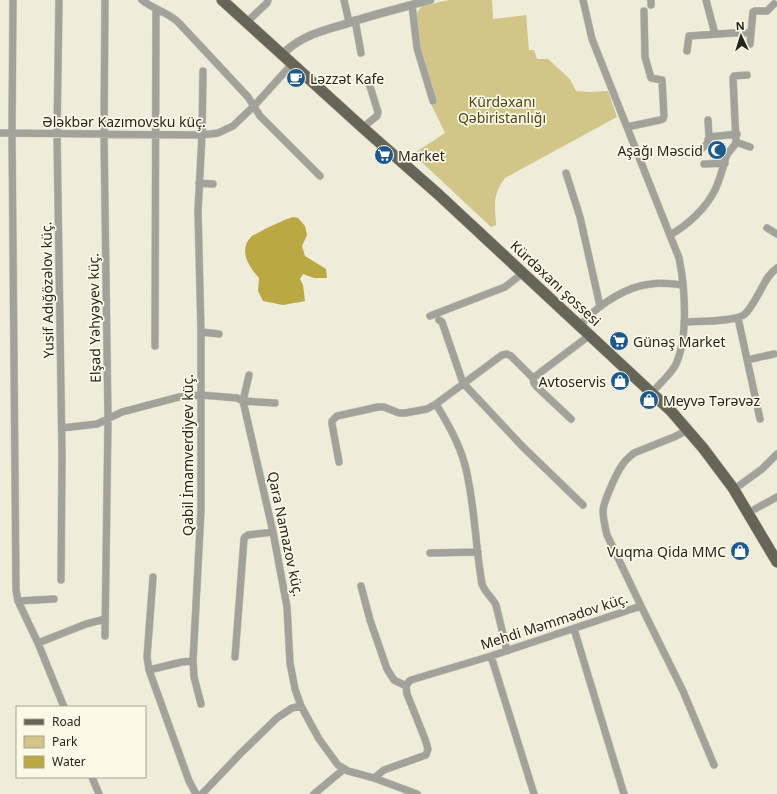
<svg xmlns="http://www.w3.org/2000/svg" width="777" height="794" viewBox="0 0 777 794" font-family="'Noto Sans',sans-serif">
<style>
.green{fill:#d1c687}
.water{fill:#baa843}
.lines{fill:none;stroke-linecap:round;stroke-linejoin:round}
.minor-casing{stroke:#cbc8b7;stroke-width:8}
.tertiary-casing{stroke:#cbc8b7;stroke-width:9}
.primary-casing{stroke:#cbc8b7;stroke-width:12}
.minor{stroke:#a3a29a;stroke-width:7}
.tertiary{stroke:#a3a29a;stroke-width:8}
.primary{stroke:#676557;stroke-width:11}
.labels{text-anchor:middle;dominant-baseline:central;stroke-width:3.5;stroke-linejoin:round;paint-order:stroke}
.poi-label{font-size:14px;fill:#26241d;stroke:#fcf9e6;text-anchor:start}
.park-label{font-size:14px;fill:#494218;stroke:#fcf9e6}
.street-label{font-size:14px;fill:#26241d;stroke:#fcf9e6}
</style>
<rect width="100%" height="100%" fill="#efecd9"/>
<path class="green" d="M449 0H492L493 19 526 15 529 50H534L537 59H548L570 79 576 91 590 92 608 91 617 117 505 178C492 196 495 204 496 225L491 227 413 154 445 133 431 104 437 101 421 57 416 14 422 6Z"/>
<path class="water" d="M293 217 298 218 305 226 307 235 302 246 305 256 326 269 327 278H314L303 274 300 279 303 285 305 301 283 305 263 301 258 291 259 278C249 267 238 250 251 237 254 234 261 232 265 229 274 225 283 220 293 217Z"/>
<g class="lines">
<g class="minor-casing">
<path id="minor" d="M13 0 12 133 16 590 18 601 38 643 64 707
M59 0 57 134 62 455 61 580
M142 0C154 10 168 12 179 23L248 97 260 116 320 176
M344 0 349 22
M583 0 592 39 679 258C685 287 689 338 675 366 670 374 663 381 657 387
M706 0 715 34
M412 5 417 48 433 101
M651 5V0
M250 19 267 3 268 0
M355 20 361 53
M750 44 751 33
M687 51 689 36 733 33H751L753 12 755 11H767L774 4
M708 120 709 137
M367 124 377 116 378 112 368 80
M627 127 660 120 663 119 664 116 662 80 651 78 645 57 644 11
M0 133 202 135 218 133 233 126 254 106 292 64
M736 142 750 147
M700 150 707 144 709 137 737 134
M704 164 725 163
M566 173 580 217 600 306
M199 183 213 184
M767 228 777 234
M670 235C688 225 706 208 715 190 720 179 723 168 726 157 728 151 734 148 736 142L733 78 734 76 747 75
M430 316 505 287 523 273
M738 318 760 419
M439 320 442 322 463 383 523 447 583 505
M584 321C600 304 627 286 651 284 661 282 672 284 683 285
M684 322C697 321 736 322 745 314 751 308 755 300 759 293 764 284 768 274 777 268
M201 332 219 334
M155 346 156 9
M747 360 774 354
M249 375 243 401 275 403
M533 378 534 383 537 387 571 419
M62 428 97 424 122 412 179 397 201 395 237 398 243 401 273 532 287 607 290 663 295 689 301 706 319 739 338 765 348 771 374 778 417 794
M339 462 332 424V421L337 416 378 407H384L399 413H405L427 409 436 404
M740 485 762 469 777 454
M755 509 777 497
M430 553 478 552
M361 586 370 620 387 669 394 680 406 686
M18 601 54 599
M641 606 683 691 714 765
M574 629 624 794
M105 636 108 419 104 134 105 0
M38 643 86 624 105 619
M507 651 496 605C492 597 485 593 482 584 475 545 475 503 465 465 459 443 448 424 436 404L502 355 507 354 511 356 533 378 590 335
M491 656 534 794
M235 657 244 539 245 537 248 535 273 532
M193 661 194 677 201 704
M149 670 147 657 153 577
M92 777 99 794
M374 778 384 770 426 755 428 749 425 739 407 694C406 688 405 684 411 680L491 656 641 606 607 535C605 527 603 518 603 510 604 501 616 474 621 467 624 461 629 457 634 453L674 437 688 430
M196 794 189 781 149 670 182 662 193 661 201 510V332L198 211 202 135 203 71
M202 794 240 754 277 718 292 708 301 706
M314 794 344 769"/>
</g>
<g class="tertiary-casing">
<path id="tertiary" d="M287 50C303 36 321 31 342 25 371 15 401 8 430 0"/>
</g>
<g class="primary-casing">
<path id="primary" d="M222 0 363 128 438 194 671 411 703 448 733 488 777 562"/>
</g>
<use href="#minor" class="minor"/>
<use href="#tertiary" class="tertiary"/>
<use href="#primary" class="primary"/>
</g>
<defs>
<g id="cafe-disc" transform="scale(1)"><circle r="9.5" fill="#1b598f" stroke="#fcf9e6"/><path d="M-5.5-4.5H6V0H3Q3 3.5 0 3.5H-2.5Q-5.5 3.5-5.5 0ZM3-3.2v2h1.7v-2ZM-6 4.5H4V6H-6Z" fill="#fff"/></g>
<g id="mosque-disc" transform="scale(1)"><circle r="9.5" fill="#1b598f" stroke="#fcf9e6"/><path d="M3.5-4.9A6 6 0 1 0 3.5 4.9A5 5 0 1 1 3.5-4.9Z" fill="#fff"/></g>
<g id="supermarket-disc" transform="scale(1)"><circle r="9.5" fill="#1b598f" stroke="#fcf9e6"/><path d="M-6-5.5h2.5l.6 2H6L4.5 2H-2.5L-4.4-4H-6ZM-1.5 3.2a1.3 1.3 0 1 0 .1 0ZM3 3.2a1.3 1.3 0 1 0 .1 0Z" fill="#fff"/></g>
<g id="shop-disc" transform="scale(1)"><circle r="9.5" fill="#1b598f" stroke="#fcf9e6"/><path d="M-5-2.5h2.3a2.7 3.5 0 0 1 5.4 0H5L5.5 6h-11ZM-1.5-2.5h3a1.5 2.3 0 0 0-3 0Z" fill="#fff"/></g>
</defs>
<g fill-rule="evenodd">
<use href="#cafe-disc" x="296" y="78"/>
<use href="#mosque-disc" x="717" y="150"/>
<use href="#supermarket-disc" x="384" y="155"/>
<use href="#supermarket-disc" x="619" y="341"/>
<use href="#shop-disc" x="620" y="381"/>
<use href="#shop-disc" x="649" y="400"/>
<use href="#shop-disc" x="740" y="551"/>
</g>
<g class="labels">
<g class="poi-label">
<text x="310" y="78">Ləzzət Kafe</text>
<text x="703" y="150" text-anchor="end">Aşağı Məscid</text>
<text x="398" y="155">Market</text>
<text x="633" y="341">Günəş Market</text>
<text x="606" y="381" text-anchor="end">Avtoservis</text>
<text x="663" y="400">Meyvə Tərəvəz</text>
<text x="726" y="551" text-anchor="end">Vuqma Qida MMC</text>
</g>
<g class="park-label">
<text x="502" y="101">Kürdəxanı<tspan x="502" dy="16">Qəbiristanlığı</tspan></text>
</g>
<g class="street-label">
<text x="124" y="121">Ələkbər Kazımovsku küç.</text>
<text transform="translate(556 283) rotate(43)">Kürdəxanı şossesi</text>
<text transform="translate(47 290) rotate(-91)">Yusif Adığözəlov küç.</text>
<text transform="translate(94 318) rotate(-91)">Elşad Yəhyəyev küç.</text>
<text transform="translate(187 455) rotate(-90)">Qabil İmamverdiyev küç.</text>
<text transform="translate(286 534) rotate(78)">Qara Namazov küç.</text>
<text transform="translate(554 621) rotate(-18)">Mehdi Məmmədov küç.</text>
</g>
</g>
<rect x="16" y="706" width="130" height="72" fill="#fcf9e6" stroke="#a6a496"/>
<rect x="24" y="719" width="20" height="6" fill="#676557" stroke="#a6a496"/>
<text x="52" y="726" font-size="12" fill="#26241d">Road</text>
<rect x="24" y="736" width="20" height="12" fill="#d1c687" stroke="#a6a496"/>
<text x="52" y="746" font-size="12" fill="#26241d">Park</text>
<rect x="24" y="756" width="20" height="12" fill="#baa843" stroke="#a6a496"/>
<text x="52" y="766" font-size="12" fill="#26241d">Water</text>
<g transform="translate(741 36) rotate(356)" stroke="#fcf9e6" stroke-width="3" paint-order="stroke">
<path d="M0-3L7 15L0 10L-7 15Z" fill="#26241d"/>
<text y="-6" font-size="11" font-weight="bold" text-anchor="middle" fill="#26241d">N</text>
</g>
</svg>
